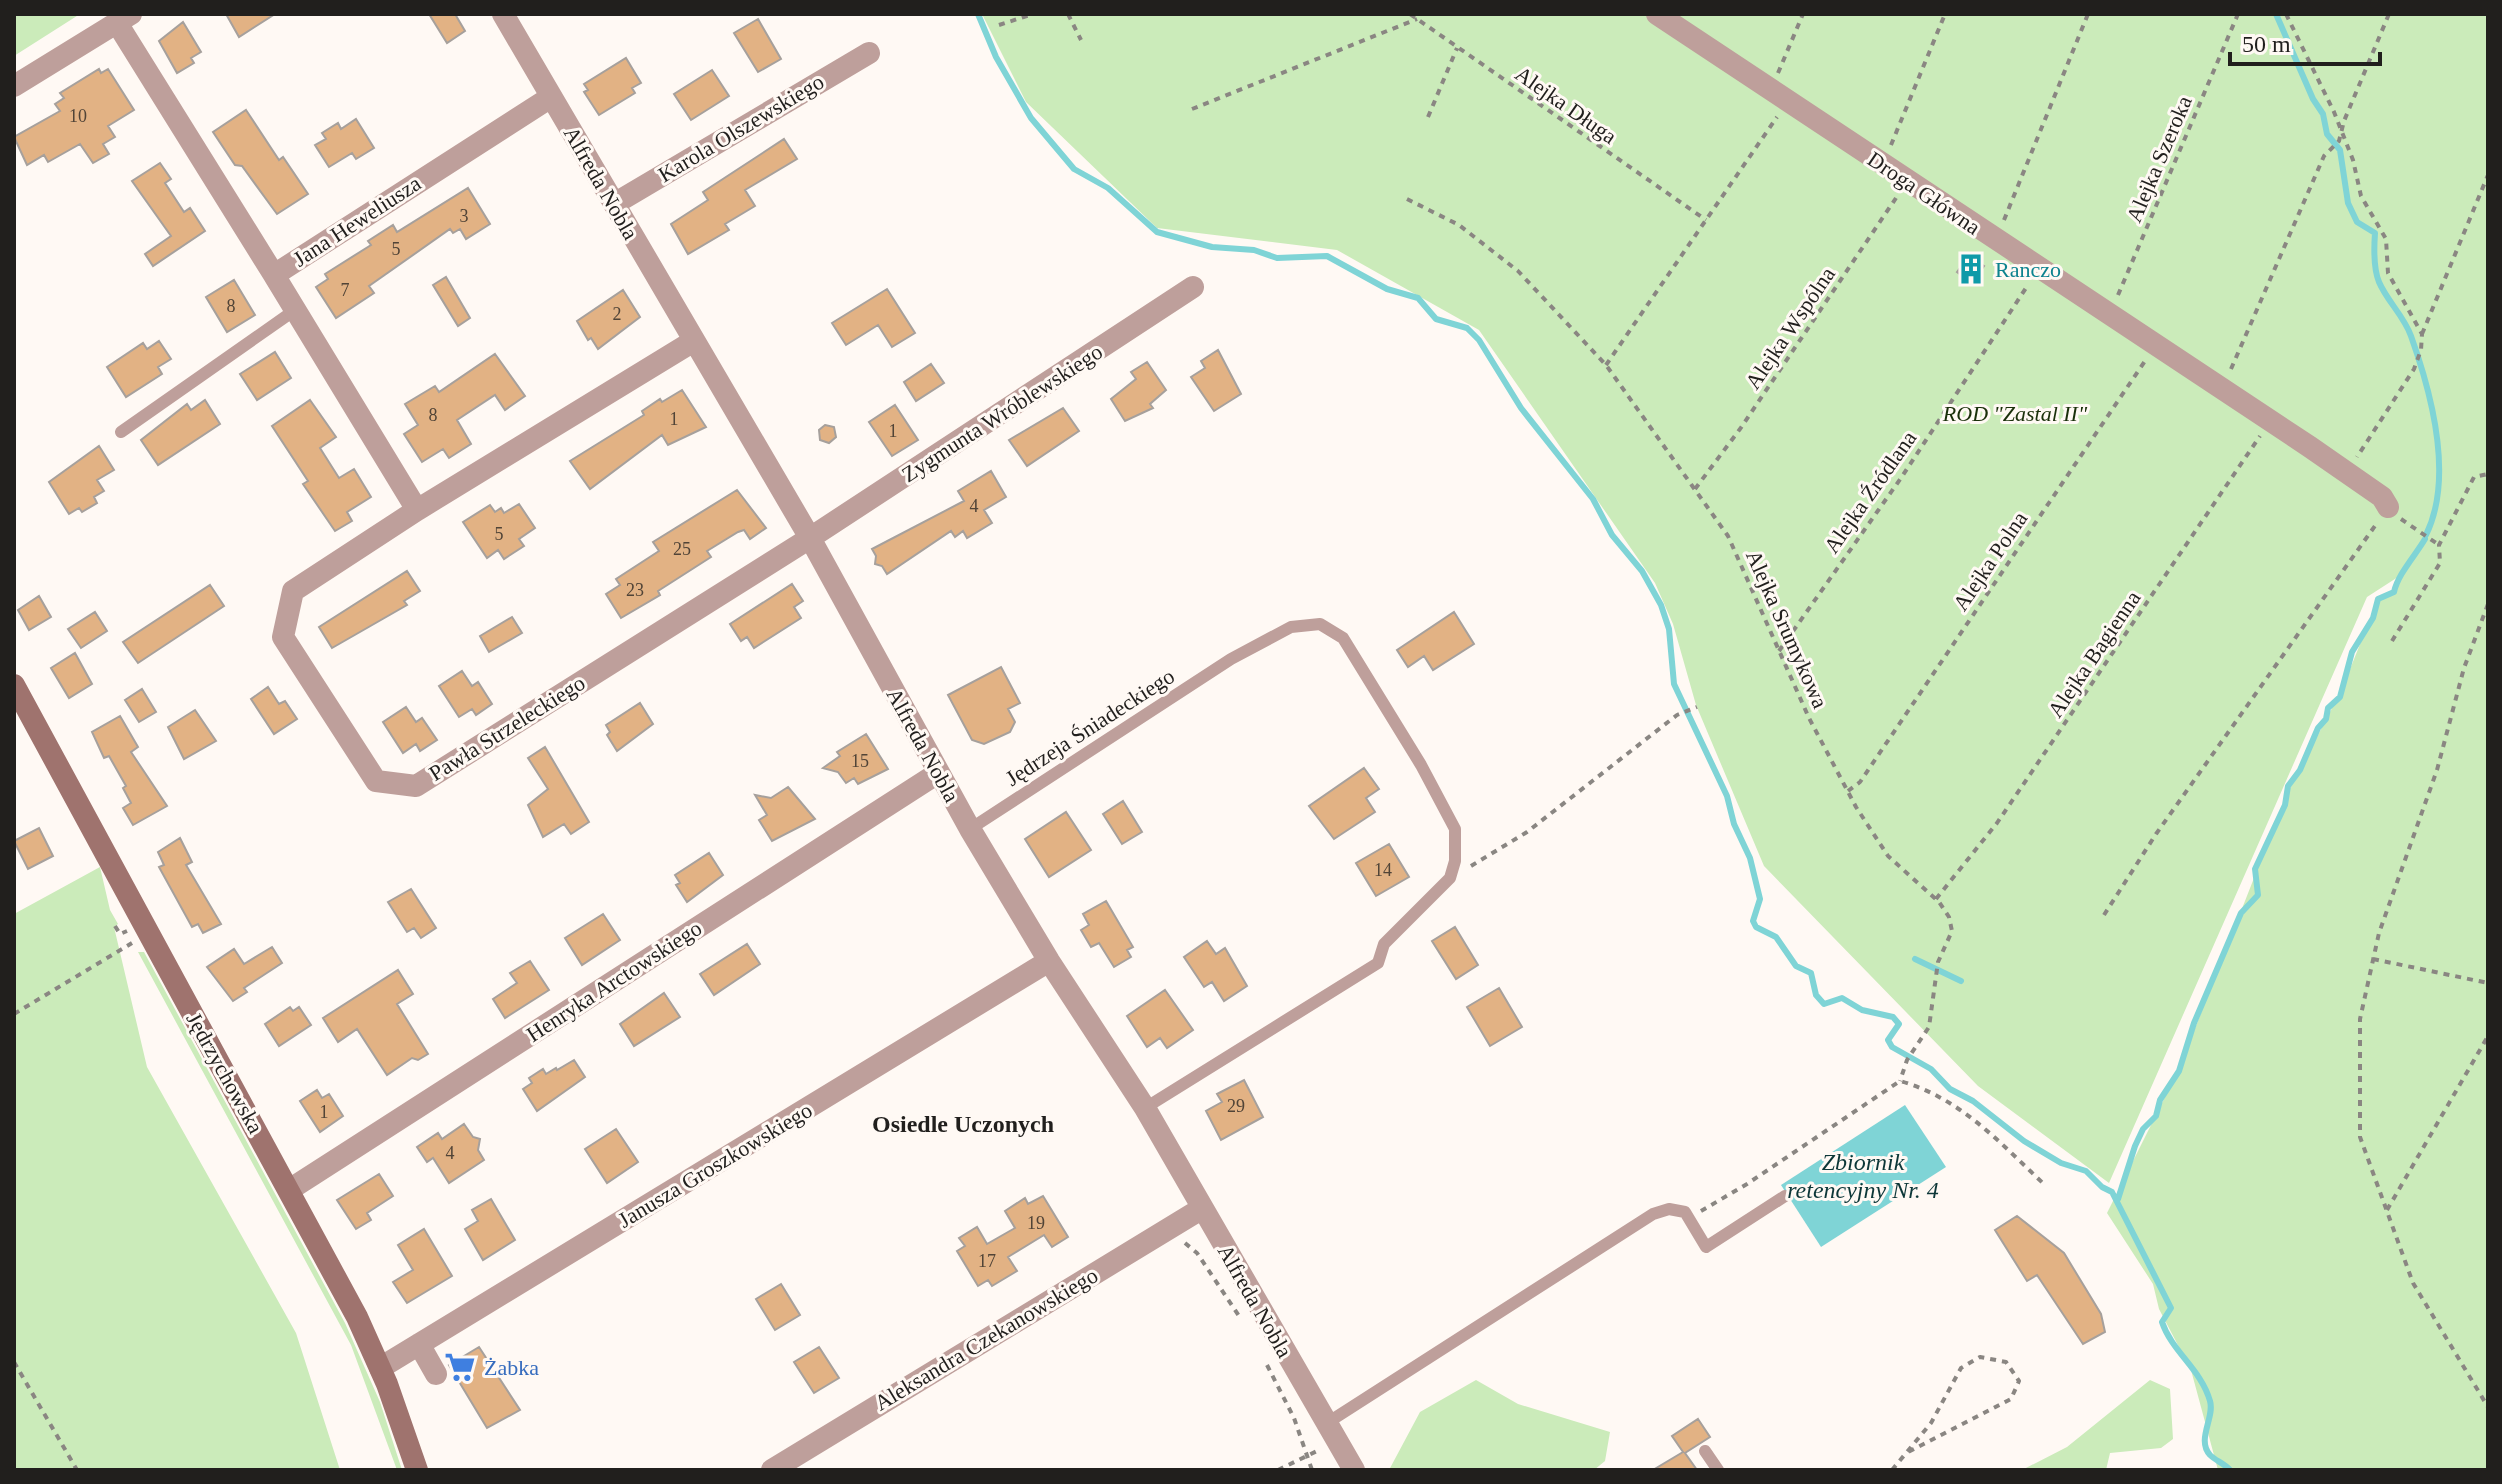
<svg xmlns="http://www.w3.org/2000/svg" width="2502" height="1484" viewBox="0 0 2502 1484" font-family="'Times New Roman',serif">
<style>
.green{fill:#cbebba}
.water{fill:#7fd4d6}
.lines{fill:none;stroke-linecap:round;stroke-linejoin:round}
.stream{stroke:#7fd4d6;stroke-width:6}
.building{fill:#e2b284;stroke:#a6a09c;stroke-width:2}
.path{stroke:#8a8682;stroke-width:4;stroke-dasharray:6 6;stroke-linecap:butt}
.service{stroke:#be9f9b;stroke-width:12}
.minor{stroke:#be9f9b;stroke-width:22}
.secondary{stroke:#9f736e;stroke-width:22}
.labels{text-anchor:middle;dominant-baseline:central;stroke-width:6;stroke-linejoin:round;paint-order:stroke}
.number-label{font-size:18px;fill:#514437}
.street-label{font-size:22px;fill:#211f1d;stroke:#fff9f4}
.culture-label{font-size:22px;fill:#0d838f;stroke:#fff9f4;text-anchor:start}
.park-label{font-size:22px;font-style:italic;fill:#1a300a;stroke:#fff9f4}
.shop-label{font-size:22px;fill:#366cbe;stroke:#fff9f4;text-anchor:start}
.neighbourhood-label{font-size:24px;font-weight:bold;fill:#211f1d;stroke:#fff9f4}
.water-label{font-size:24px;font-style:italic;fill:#0d3738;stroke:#fff9f4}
</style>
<rect width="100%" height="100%" fill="#fff9f4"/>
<path class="green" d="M14 14H80L14 56Z
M982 14H2488V1470H2218L2191 1370 2159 1309 2153 1284 2107 1213 2179 1069 2287 794 2342 689 2377 602 2392 594 2398 577 2367 597 2109 1183 1978 1086 1764 866 1696 705 1673 624 1655 583 1479 330 1337 250 1157 228 1026 102Z
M100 867 110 910 118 924 114 927 147 1067 296 1333 340 1470H14V914Z
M138 952H144L345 1323 380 1402 402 1470H397L351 1345Z
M1476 1380 1518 1404 1610 1432 1605 1461 1594 1470H1389L1420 1412Z
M2150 1380 2170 1389 2173 1439 2161 1448 2110 1453 2106 1470H2022L2067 1447Z"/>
<path class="water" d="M1905 1105 1946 1167 1821 1247 1781 1185Z"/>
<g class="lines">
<path class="stream" d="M978 14 996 57 1031 118 1074 169 1108 188 1157 232 1212 247 1254 250 1277 258 1327 256 1387 289 1418 298 1436 319 1467 328 1479 340 1521 408 1593 499 1612 535 1642 571 1661 605 1669 629 1674 684 1727 796 1734 824 1750 858 1760 899 1753 921 1756 927 1776 937 1796 966 1811 973 1816 995 1824 1004 1842 998 1862 1010 1893 1017 1899 1024 1888 1040 1892 1047 1931 1069 1950 1089 1973 1101 2024 1141 2061 1163 2086 1171 2102 1187 2112 1192 2171 1308 2162 1322C2172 1352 2201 1369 2210 1401 2215 1417 2196 1440 2210 1455 2216 1461 2224 1463 2230 1470
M2276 14 2313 99 2323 114 2327 134 2340 150 2348 203 2357 222 2375 233C2374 247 2374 270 2379 282 2387 301 2404 316 2411 336 2431 392 2454 478 2426 535
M1915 959 1961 981
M2118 1199 2135 1146 2143 1129 2156 1116 2160 1100 2179 1071 2194 1023 2241 913 2258 895 2255 869 2285 805 2288 786 2300 770 2318 728 2326 719 2328 708 2340 697 2352 652 2373 618 2378 599 2394 592C2398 574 2415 556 2425 539"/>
</g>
<path class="building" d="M226 14H275L239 37Z
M429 14H455L465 31 447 43Z
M758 19 781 59 758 72 734 33Z
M183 22 201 52 191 58 194 63 177 73 159 41Z
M626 58 641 83 632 88 635 93 599 115 584 92 588 90 584 84Z
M99 69 101 73 108 69 134 110 108 126 115 137 103 144 109 154 93 163 80 144 48 162 44 155 27 165 14 137 60 111 55 104 64 98 60 93Z
M712 70 729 96 691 120 674 94Z
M246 110 279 160 283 157 308 194 277 214 242 166 235 165 213 132Z
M356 119 374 148 356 159 352 153 329 167 315 145 326 139 322 133 338 123 341 129Z
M784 139 797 159 745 190 755 206 725 224 729 230 688 254 671 224 708 200 703 192Z
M160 163 171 179 165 183 184 212 190 208 205 231 153 266 145 254 171 236 132 181Z
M468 188 490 224 466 239 460 229 453 233 450 229 369 286 374 293 336 318 316 287 328 279 325 274 371 245 368 241 393 225 397 232Z
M1969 256 1984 266 1972 283 1957 272Z
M446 277 470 318 458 326 433 285Z
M234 280 255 315 227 332 206 297Z
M887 289 915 333 892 347 878 325 846 345 832 323Z
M623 290 640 317 598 349 591 338 588 340 577 321Z
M159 341 171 359 158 367 162 374 126 397 107 367 143 343 147 349Z
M1218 350 1241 394 1214 411 1191 377 1205 368 1201 361Z
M275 352 291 378 257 400 240 374Z
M495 354 525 396 505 410 495 395 457 420 471 444 449 458 443 449 422 462 404 434 418 425 405 404 435 386 439 392Z
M1147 362 1166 390 1150 404 1153 408 1125 421 1111 399 1136 379 1131 372Z
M931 364 944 383 916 401 904 382Z
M682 390 706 427 668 445 662 435 590 489 570 461 644 415 642 411 660 399 662 402Z
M205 400 220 424 158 465 141 440 187 404 191 410Z
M310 400 336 437 320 448 339 478 354 469 371 497 347 512 352 521 335 531 303 484 308 481 272 426Z
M895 405 918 440 892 456 869 422Z
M1063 408 1079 431 1027 466 1009 440Z
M825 425 834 427 836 437 829 443 820 440 819 430Z
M99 446 114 470 97 480 104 491 94 497 97 503 82 512 79 508 69 514 49 482Z
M991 471 1006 497 984 510 992 523 967 538 963 531 955 537 951 531 887 574 882 566 875 564 876 556 872 549 964 501 958 491Z
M737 490 766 528 750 539 744 530 738 532 707 551 711 557 658 591 660 595 621 618 606 594 620 585 616 579 659 551 653 542Z
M519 504 535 528 519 539 524 546 504 559 498 550 487 558 463 522 490 505 495 512 501 508 504 513Z
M407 571 420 591 404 601 407 605 332 648 319 627Z
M792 584 803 601 794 607 801 618 754 648 747 637 741 641 730 624Z
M210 585 224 606 138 663 123 642Z
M39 596 51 617 29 630 18 610Z
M95 612 107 631 81 648 68 629Z
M1454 612 1474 644 1433 670 1424 656 1408 667 1397 650Z
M512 617 522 633 489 652 480 636Z
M75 653 92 684 69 698 51 668Z
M1001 667 1020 703 1008 709 1015 722 1010 732 984 744 972 740 948 695Z
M462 671 472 686 478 682 492 704 476 715 472 709 459 717 439 686Z
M268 687 279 704 285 701 297 719 274 734 251 699Z
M142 689 156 712 139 722 125 700Z
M640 703 653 724 617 751 607 735 610 732 606 725Z
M406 707 416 722 422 718 437 740 420 751 416 744 403 753 383 722Z
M195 710 216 741 184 759 168 727Z
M120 716 138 747 131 752 167 806 133 825 123 808 131 803 123 788 126 786 109 756 104 758 92 732Z
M866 734 888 769 858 784 854 778 846 783 838 772 823 768 840 756 837 752Z
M545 747 589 822 571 834 564 824 543 837 528 805 548 789 528 758Z
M1364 768 1379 789 1366 798 1375 812 1334 839 1309 806Z
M788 787 815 819 772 841 759 820 767 815 755 795 771 798Z
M1123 801 1142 832 1122 844 1103 814Z
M1066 812 1091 850 1049 877 1025 839Z
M39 828 53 856 28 869 14 841Z
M180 838 192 862 186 865 221 924 203 933 198 924 192 927 159 867 164 865 158 852Z
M1389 844 1409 877 1376 896 1356 863Z
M709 853 723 875 687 902 676 885 680 883 675 875Z
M411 889 436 928 421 938 414 928 407 932 388 902Z
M1106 901 1133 947 1127 950 1131 957 1114 967 1099 943 1091 947 1081 930 1089 925 1083 914Z
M603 914 620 940 582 965 565 938Z
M1455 927 1478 965 1456 979 1432 941Z
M1207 941 1216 954 1225 948 1247 986 1224 1001 1212 982 1204 987 1184 957Z
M747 944 760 964 714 995 700 974Z
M272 947 282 963 244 988 247 992 233 1001 207 967 234 949 244 964Z
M530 961 549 990 505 1018 493 999 517 983 510 973Z
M398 970 413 994 397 1004 428 1054 418 1060 412 1058 387 1075 357 1029 338 1042 323 1018Z
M1499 988 1522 1027 1490 1046 1467 1007Z
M1165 990 1193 1030 1167 1048 1160 1038 1147 1047 1127 1016Z
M664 993 680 1017 634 1046 620 1024Z
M290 1007 293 1011 299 1007 311 1025 279 1046 265 1024Z
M574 1060 585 1077 537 1111 523 1089 532 1083 529 1078 543 1069 546 1074 556 1068 557 1070Z
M1244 1080 1263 1117 1221 1140 1206 1111 1222 1102 1217 1094Z
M317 1090 322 1098 329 1094 343 1116 320 1132 300 1101Z
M464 1124 473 1137 480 1139 478 1150 484 1160 449 1183 433 1158 427 1162 417 1147 438 1133 442 1139Z
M616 1129 638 1162 607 1183 585 1149Z
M379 1174 393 1196 367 1213 371 1220 356 1229 337 1200Z
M1043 1196 1068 1237 1052 1247 1044 1235 1008 1257 1017 1271 992 1286 988 1280 978 1286 957 1251 965 1246 959 1238 977 1227 987 1244 1015 1228 1005 1211 1025 1198 1028 1204Z
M491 1199 515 1240 483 1260 465 1229 478 1221 472 1210Z
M2017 1216 2064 1253 2101 1314 2105 1332 2083 1344 2037 1275 2027 1281 1995 1230Z
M424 1229 452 1276 407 1303 393 1282 413 1270 398 1245Z
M781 1284 800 1315 775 1330 756 1299Z
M479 1347 520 1410 487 1428 449 1365Z
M819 1347 839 1378 814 1393 794 1362Z
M1698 1419 1710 1437 1685 1453 1697 1470H1653L1683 1452 1672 1436Z"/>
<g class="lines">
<path class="path" d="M1068 14 1081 40
M1410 14 1706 220
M2286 14 2334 112 2353 160 2361 196 2386 239 2388 273 2422 334 2421 350 2414 369 2357 457
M999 25 1033 14
M1778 73 1803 14
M1192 109 1417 19
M1428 117 1457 48
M1891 145 1945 14
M1407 199 1459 225 1518 271 1606 365 1728 536 1809 718 1856 807 1888 856 1939 902 1949 917 1952 931 1938 962 1929 1027 1907 1060 1900 1081
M2004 220 2088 14
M2118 295 2238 14
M2422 334 2488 175
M1606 365 1777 117
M2231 369 2324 156 2339 141 2344 121 2389 14
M1695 489 1740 429 1896 198
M2401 519 2439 545
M2488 604 2464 668 2437 770 2379 933 2360 1019V1137L2413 1283 2488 1407
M2392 641 2440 563 2439 545 2474 477 2488 474
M1779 651 1901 478 2028 285
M1848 791 1860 782 2145 361
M1471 866 1527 832 1677 715 1697 707
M1936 899 1997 823 2260 436
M2104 915 2156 834 2377 523
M115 926 120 934 127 931
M2373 959 2488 983
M14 1014 132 943
M2387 1210 2488 1036
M1701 1211 1747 1184 1900 1081C1961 1098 2001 1144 2046 1186
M1185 1243 1197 1253 1241 1319
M14 1362 77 1470
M1267 1365 1294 1418 1312 1470
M1278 1470 1319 1450
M1892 1470 1931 1423 1961 1368 1980 1357 2006 1362 2019 1381 2011 1399 1906 1453"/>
<path class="service" d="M121 432 295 310
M970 829 1231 659 1291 627 1320 624 1343 638 1421 765 1455 829V861L1450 878 1384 944 1378 963 1145 1108
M1327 1423 1653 1214 1669 1209 1685 1212 1706 1247 1785 1196
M1705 1451 1718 1470"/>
<path class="minor" d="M503 14 810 538 970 829 1049 961 1145 1108 1354 1470
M1657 14 2310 447 2382 497 2388 507
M117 23 274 275
M14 86 131 14
M614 204 869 53
M692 342 417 510 293 591 283 637 376 781 416 786 810 538 1193 287
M417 510 274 275 551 97
M289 1190 938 773
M419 1344 436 1374
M380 1368 1049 961
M772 1470 1201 1209"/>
<path class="secondary" d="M14 685 357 1317 387 1384 417 1470"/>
</g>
<defs>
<g id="building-bare" transform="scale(2.4)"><path d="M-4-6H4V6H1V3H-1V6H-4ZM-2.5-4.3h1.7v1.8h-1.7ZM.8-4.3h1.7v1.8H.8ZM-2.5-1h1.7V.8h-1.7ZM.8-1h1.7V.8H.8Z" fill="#0f9aa8" stroke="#fff9f4" stroke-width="2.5" paint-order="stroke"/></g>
<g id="supermarket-bare" transform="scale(2.4)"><path d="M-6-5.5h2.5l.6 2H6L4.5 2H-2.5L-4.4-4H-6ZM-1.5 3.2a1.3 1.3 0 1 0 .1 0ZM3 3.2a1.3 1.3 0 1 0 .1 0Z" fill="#3f7fe0" stroke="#fff9f4" stroke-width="2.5" paint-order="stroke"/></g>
</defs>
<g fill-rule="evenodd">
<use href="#building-bare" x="1971" y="269"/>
<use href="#supermarket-bare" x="460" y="1367"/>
</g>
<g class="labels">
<g class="number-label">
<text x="78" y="116">10</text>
<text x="464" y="216">3</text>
<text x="396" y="249">5</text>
<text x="345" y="290">7</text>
<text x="231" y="306">8</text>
<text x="617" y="314">2</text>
<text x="433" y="415">8</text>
<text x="674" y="419">1</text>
<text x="893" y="431">1</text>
<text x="974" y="506">4</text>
<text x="499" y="534">5</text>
<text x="682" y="549">25</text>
<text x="635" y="590">23</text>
<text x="860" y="761">15</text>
<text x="1383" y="870">14</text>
<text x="1236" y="1106">29</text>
<text x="324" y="1112">1</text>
<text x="450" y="1153">4</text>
<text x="1036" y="1223">19</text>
<text x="987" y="1261">17</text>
</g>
<g class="street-label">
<text transform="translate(1566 105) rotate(35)">Alejka Długa</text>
<text transform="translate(741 128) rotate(-31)">Karola Olszewskiego</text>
<text transform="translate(2159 159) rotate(-67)">Alejka Szeroka</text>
<text transform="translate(601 183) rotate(60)">Alfreda Nobla</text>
<text transform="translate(1924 193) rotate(34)">Droga Główna</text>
<text transform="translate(357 221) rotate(-33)">Jana Heweliusza</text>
<text transform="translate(1790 328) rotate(-56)">Alejka Wspólna</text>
<text transform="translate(1002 413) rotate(-33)">Zygmunta Wróblewskiego</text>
<text transform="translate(1870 492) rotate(-55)">Alejka Źródlana</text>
<text transform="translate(1990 561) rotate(-56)">Alejka Polna</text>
<text transform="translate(1787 629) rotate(66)">Alejka Srumykowa</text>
<text transform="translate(2094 654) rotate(-56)">Alejka Bagienna</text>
<text transform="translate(1090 727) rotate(-33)">Jędrzeja Śniadeckiego</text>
<text transform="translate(507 728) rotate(-32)">Pawła Strzeleckiego</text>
<text transform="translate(923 745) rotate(61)">Alfreda Nobla</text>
<text transform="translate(614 981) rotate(-33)">Henryka Arctowskiego</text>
<text transform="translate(225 1073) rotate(61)">Jędrzychowska</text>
<text transform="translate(715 1165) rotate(-31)">Janusza Groszkowskiego</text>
<text transform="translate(1255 1301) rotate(60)">Alfreda Nobla</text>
<text transform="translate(986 1339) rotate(-31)">Aleksandra Czekanowskiego</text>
</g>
<g class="culture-label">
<text x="1995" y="269">Ranczo</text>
</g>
<g class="park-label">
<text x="2015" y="413">ROD "Zastal II"</text>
</g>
<g class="shop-label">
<text x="484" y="1367">Żabka</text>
</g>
<g class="neighbourhood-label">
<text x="963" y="1124">Osiedle Uczonych</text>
</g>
<g class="water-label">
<text x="1863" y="1162">Zbiornik<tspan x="1863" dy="28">retencyjny Nr. 4</tspan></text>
</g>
</g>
<rect width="2502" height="1484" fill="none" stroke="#211f1d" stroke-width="32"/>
<path d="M2230 52v12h150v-12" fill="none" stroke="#211f1d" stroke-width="4"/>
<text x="2242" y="52" font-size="24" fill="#211f1d" stroke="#fff9f4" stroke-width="6" paint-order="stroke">50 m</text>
</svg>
